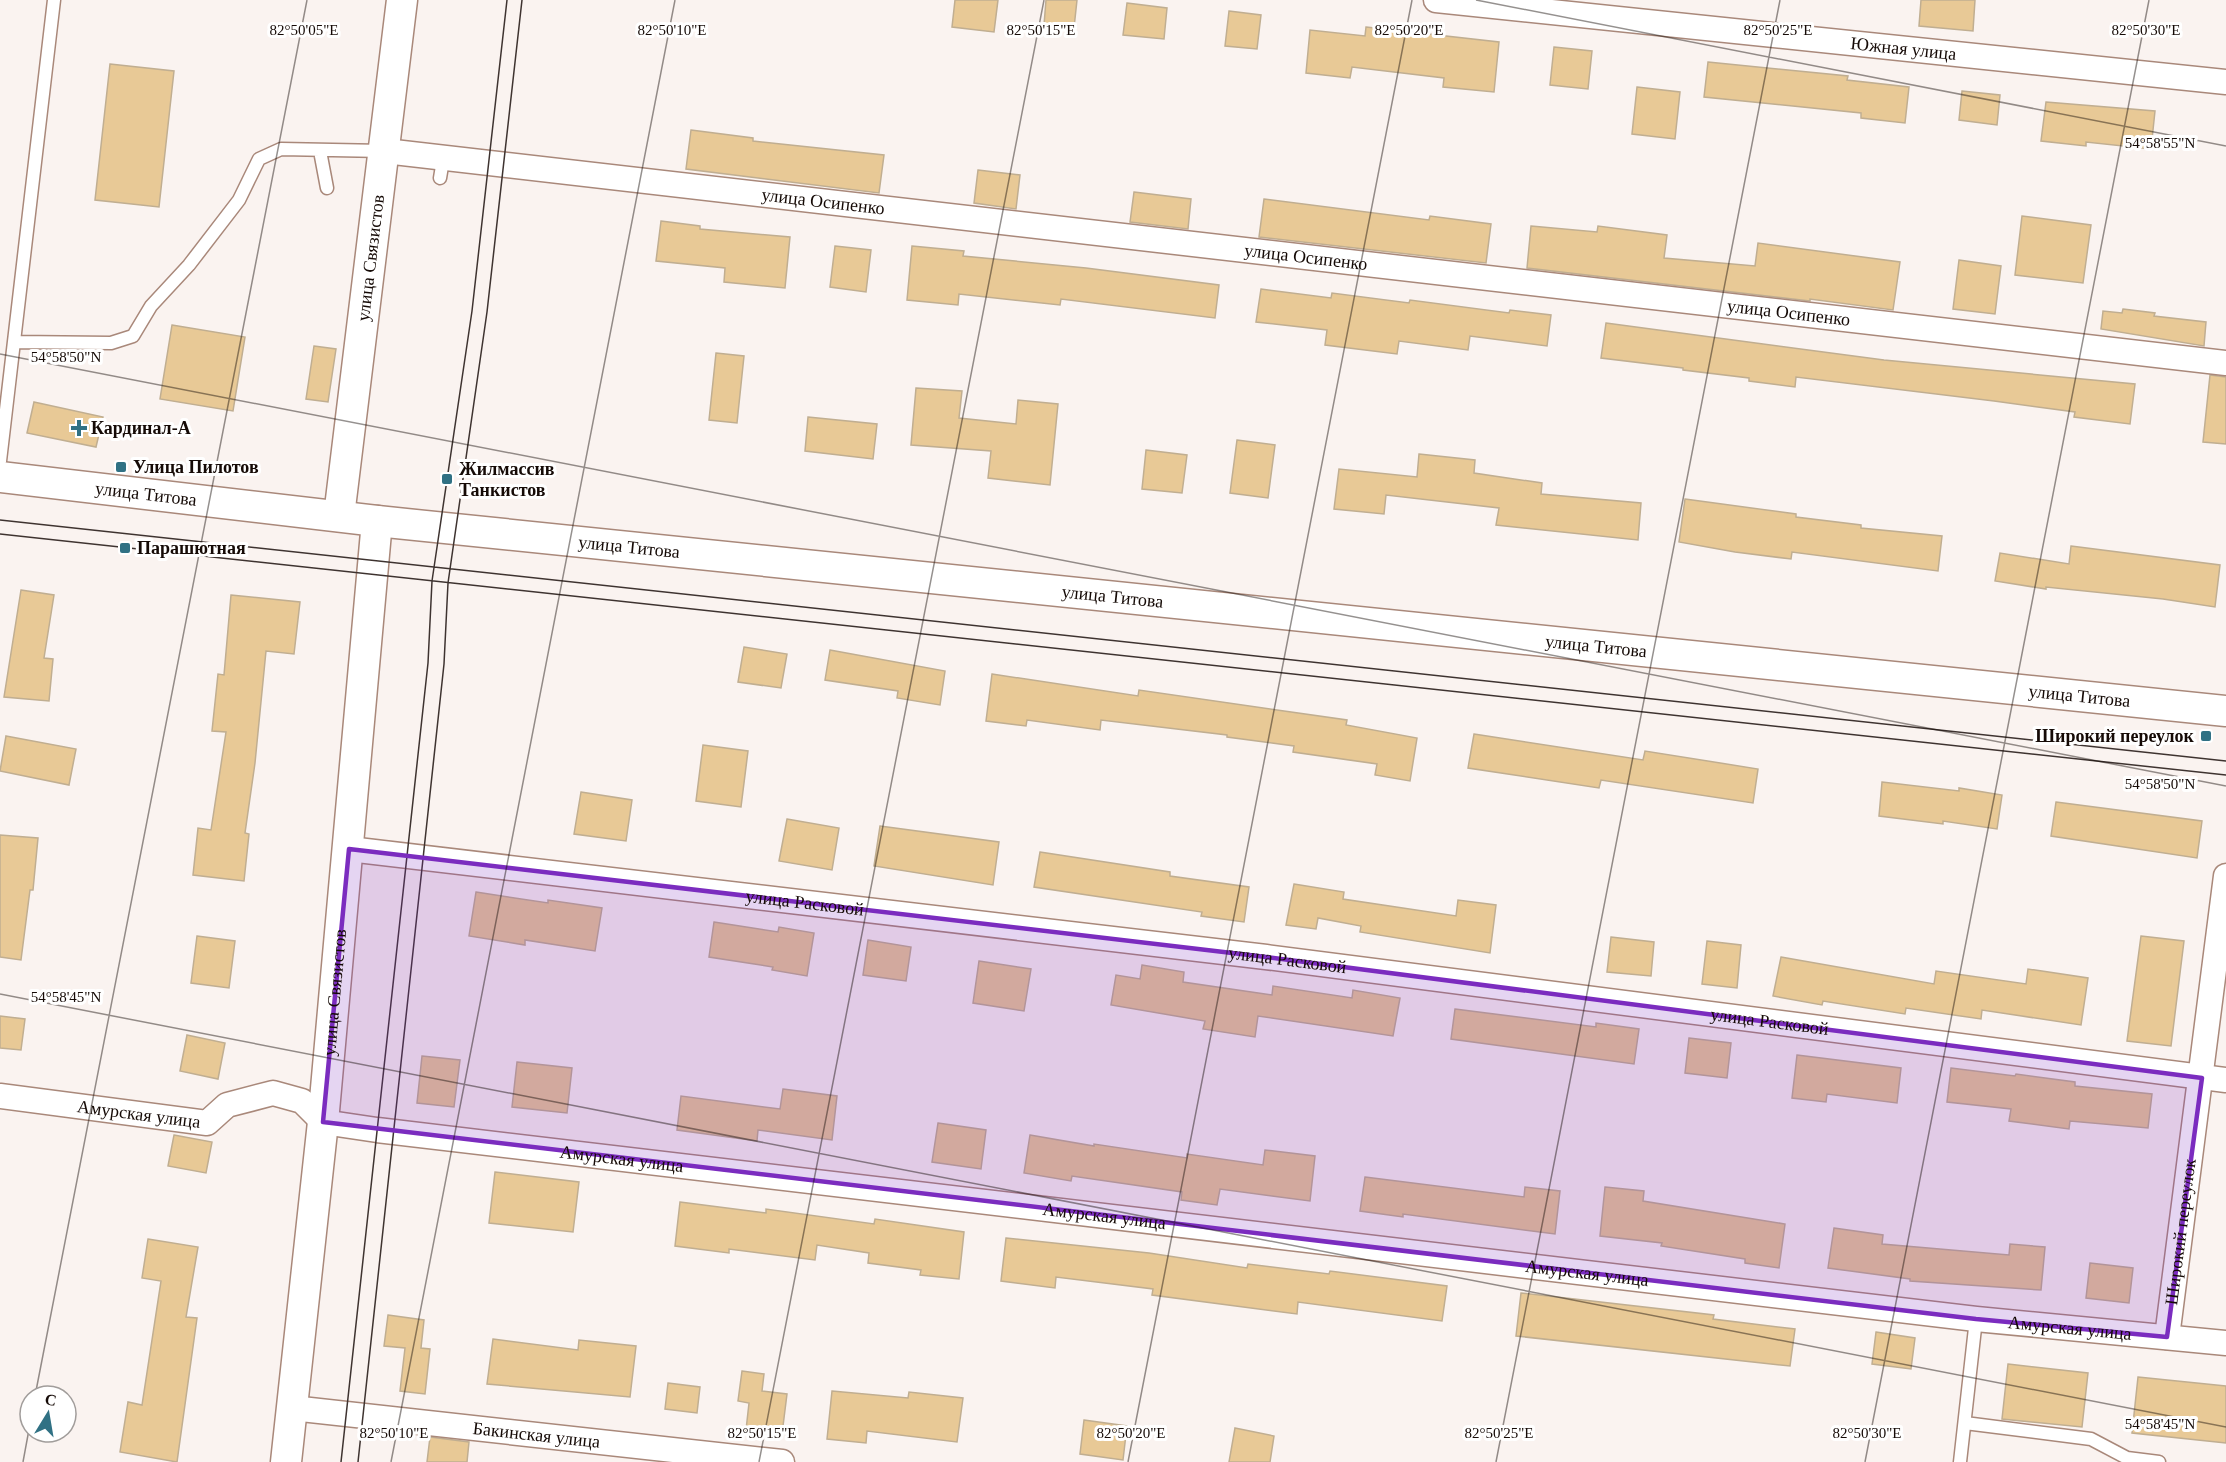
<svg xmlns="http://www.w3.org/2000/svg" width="2226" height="1462" viewBox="0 0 2226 1462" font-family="'Times New Roman',serif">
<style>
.building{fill:#e8c996;stroke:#c0ae91;stroke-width:1.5}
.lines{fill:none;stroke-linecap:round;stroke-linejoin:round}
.service-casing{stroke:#a9887a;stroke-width:15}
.minor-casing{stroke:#a9887a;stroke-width:27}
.tertiary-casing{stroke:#a9887a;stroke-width:33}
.service{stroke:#fff;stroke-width:12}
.minor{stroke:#fff;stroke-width:24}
.tertiary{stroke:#fff;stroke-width:30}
.tram{stroke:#3e3330;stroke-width:1.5}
.marked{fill:#7b2cbf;fill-opacity:0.2;stroke:#7b2cbf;stroke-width:4.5;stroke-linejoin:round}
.ticks{fill:none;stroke:#150a06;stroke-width:1.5;stroke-opacity:0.45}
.poi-dot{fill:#307184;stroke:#fff;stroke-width:2}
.labels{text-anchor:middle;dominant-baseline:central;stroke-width:6;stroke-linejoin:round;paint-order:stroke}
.street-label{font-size:18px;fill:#150a06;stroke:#fff}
.poi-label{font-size:18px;font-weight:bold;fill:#150a06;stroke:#fff;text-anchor:start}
.ticks-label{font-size:15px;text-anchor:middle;fill:#150a06;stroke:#fff;stroke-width:6;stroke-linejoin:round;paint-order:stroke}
</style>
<rect width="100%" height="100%" fill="#faf3f0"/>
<path class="building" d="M955 0H998L994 32 952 27Z
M1046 0H1077L1074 28 1044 25Z
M1921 0H1975L1973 31 1919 26Z
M1127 3 1167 8 1164 39 1123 35Z
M1229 11 1261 15 1257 49 1225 46Z
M1366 27 1499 42 1494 92 1443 87 1444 78 1352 67 1350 78 1306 73 1310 30 1365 36Z
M1554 47 1592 51 1588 89 1550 85Z
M1708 62 1848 76 1847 80 1909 87 1905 123 1861 118V113L1704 97Z
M110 64 174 71 159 207 95 200Z
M1637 87 1680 92 1675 139 1632 134Z
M1962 91 2000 95 1997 125 1959 120Z
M2046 102 2155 111 2151 149 2086 142V146L2041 141Z
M691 130 753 138V141L884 155 879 193 686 169Z
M978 170 1020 175 1016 209 974 203Z
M1134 192 1191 199 1188 229 1130 222Z
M1264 199 1429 220 1430 216 1491 224 1486 263 1259 237Z
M2022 216 2091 225 2083 283 2015 275Z
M661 221 700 226V229L790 237 785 288 724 282 725 268 656 261Z
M1531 226 1597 232 1598 226 1667 235 1664 258 1755 266 1758 243 1900 262 1893 310 1810 299V301L1527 268Z
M835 246 871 250 866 292 830 287Z
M912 246 964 251 963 256 1086 268 1219 285 1215 318 1061 299 1060 305 959 294 958 305 907 300Z
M1959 260 2001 266 1995 314 1953 309Z
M1261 289 1331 298 1332 293 1409 303 1410 300 1509 313 1510 310 1551 315 1547 346 1470 336 1468 350 1399 341 1397 354 1325 345 1327 330 1256 322Z
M2123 309 2155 313 2154 316 2206 322 2204 346 2101 329 2103 311 2122 313Z
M1606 323 1884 360 2135 384 2130 424 2074 417 2075 412 1994 401 1796 377 1795 387 1749 381V378L1683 370V368L1601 358Z
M172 325 245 337 233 411 160 399Z
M314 346 336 349 328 402 306 399Z
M716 353 744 356 737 423 709 420Z
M2210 375 2226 377V444L2203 442Z
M916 388 962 391 959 418 1016 424 1018 400 1058 404 1050 485 988 478 991 451 911 445Z
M34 402 103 417 96 447 27 433Z
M808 417 877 424 873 459 805 451Z
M1237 440 1275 445 1268 498 1230 493Z
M1146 450 1187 455 1182 493 1142 489Z
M1419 454 1475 460 1474 473 1542 483 1541 494 1641 503 1638 540 1496 525 1499 508 1386 495 1384 514 1334 509 1339 469 1417 477Z
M1685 499 1796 514V517L1861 525V528L1942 536 1938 571 1792 552 1791 559 1735 552 1679 542Z
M2071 546 2220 565 2215 607 2163 599 2046 587V589L1995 581 2000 553 2069 564Z
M21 590 54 595 44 658 53 659 49 701 4 697Z
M231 595 300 602 294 654 266 651 255 763 245 833 249 834 244 881 193 875 198 828 211 830 226 732 212 731 218 674 224 675Z
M744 647 787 654 781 688 738 682Z
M830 650 945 671 940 705 897 698 898 691 825 680Z
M992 674 1138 696 1139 690 1347 720 1346 725 1417 738 1410 781 1375 775 1377 764 1293 752 1294 746 1227 737V735L1101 720 1100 730 1027 720 1026 726 986 721Z
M1474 734 1643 760 1645 751 1758 769 1753 803 1601 780 1599 788 1468 768Z
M6 736 76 749 69 785 0 771Z
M703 745 748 751 741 807 696 801Z
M1882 782 1959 791V788L2002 795 1997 829 1943 821V824L1879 816Z
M581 792 632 800 626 841 574 834Z
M2056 802 2202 821 2197 858 2051 836Z
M787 819 839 828 832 870 779 861Z
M880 826 999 842 993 885 874 866Z
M0 835 38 838 33 890H30L21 960 0 957Z
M1040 852 1170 872V876L1249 887 1244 922 1201 916 1202 912 1034 887Z
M1294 884 1344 892 1343 899 1456 916 1458 900 1496 905 1490 953 1360 932 1361 926 1318 918 1316 929 1286 925Z
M476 892 548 903V900L602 908 595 951 525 940V945L469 936Z
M714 922 778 932 779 927 814 933 807 976 772 970 773 967 709 957Z
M197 936 235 941 229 988 191 983Z
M2141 936 2184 941 2171 1046 2127 1041Z
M1611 937 1654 942 1651 976 1607 972Z
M868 940 911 947 906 981 863 975Z
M1707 941 1741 945 1737 988 1702 984Z
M1781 957 1934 984 1936 971 2026 984 2028 969 2088 978 2081 1025 1982 1010 1981 1019 1906 1008 1905 1014 1823 1001 1822 1005 1773 996Z
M979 961 1031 969 1024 1011 973 1003Z
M1142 965 1184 972 1183 982 1272 995 1273 986 1352 998 1353 990 1400 998 1393 1036 1258 1016 1255 1037 1203 1029 1205 1021 1111 1005 1116 975 1140 979Z
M1455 1009 1596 1027V1023L1639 1029 1634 1064 1451 1039Z
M0 1016 25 1019 21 1050 0 1048Z
M187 1035 225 1043 218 1079 180 1071Z
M1689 1038 1731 1043 1727 1078 1685 1073Z
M1797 1055 1901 1068 1897 1103 1827 1094 1826 1102 1792 1098Z
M422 1056 460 1060 454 1107 417 1103Z
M517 1062 572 1068 567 1113 512 1107Z
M1951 1068 2015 1076 2016 1074 2075 1082V1086L2152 1094 2148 1128 2070 1121 2069 1129 2009 1121 2011 1109 1947 1102Z
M783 1089 837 1096 832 1140 758 1130 757 1141 677 1130 681 1096 780 1109Z
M938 1123 986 1130 981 1169 932 1162Z
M174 1135 212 1142 206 1173 168 1166Z
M1030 1135 1094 1146V1144L1187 1158V1154L1263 1165 1265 1150 1315 1156 1310 1201 1220 1189 1217 1205 1181 1200 1182 1192 1072 1176 1071 1181 1024 1173Z
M495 1172 579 1182 573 1232 489 1223Z
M1365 1177 1524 1197 1525 1187 1560 1191 1555 1234 1403 1214V1217L1360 1211Z
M1605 1187 1644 1191 1643 1201 1785 1224 1779 1268 1745 1263V1259L1661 1246 1662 1243 1600 1236Z
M680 1202 766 1213V1209L874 1224 875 1219 964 1232 959 1279 920 1275 921 1270 868 1263 869 1253 817 1245 815 1260 729 1249V1253L675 1246Z
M1834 1228 1883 1235 1882 1244 2009 1255 2010 1244 2045 1247 2041 1290 1910 1281V1279L1828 1268Z
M1006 1238 1149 1253 1247 1268 1248 1264 1329 1274 1330 1271 1447 1286 1442 1321 1298 1302 1297 1314 1152 1295 1153 1289 1056 1277 1055 1288 1001 1281Z
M148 1239 198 1247 186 1317 197 1318 177 1462 120 1452 128 1402 142 1405 161 1281 142 1278Z
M2090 1263 2133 1268 2129 1303 2086 1298Z
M1521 1293 1714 1315 1713 1319 1795 1329 1790 1366 1516 1336Z
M388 1315 424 1320 421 1348 430 1349 425 1394 400 1391 405 1348 384 1346Z
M1876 1332 1915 1338 1911 1369 1872 1364Z
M493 1339 578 1350 579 1340 636 1346 630 1397 487 1384Z
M2008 1364 2088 1373 2082 1427 2002 1419Z
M742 1371 764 1374 762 1391 787 1394 782 1434 746 1430 749 1403 738 1401Z
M2138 1377 2226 1386V1443L2132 1433Z
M668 1383 700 1387 697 1413 665 1409Z
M832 1391 908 1398 909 1392 963 1398 957 1442 867 1431 866 1443 827 1439Z
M1084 1420 1127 1426 1123 1460 1080 1454Z
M1235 1428 1274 1436 1270 1462H1229Z
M430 1437 469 1442 467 1462H427Z"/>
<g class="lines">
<g class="service-casing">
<path id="service" d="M320 151 327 188
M440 178 444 154
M15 342 111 343 133 336 151 306 189 265 239 200 259 159 281 149 384 151
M0 461 54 0
M1965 1423 2091 1439 2127 1458 2159 1462
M1960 1462 1976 1319"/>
</g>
<g class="minor-casing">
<g id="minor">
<path id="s1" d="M1436 0 2226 82"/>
<path id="s2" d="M385 151 2226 363"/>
<path id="s3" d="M349 849 1266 957 2226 1080"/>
<path id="s4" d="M0 1096 207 1123 227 1105 273 1093 302 1101 323 1122 377 1130 1976 1319 2226 1343"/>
<path id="s5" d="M2167 1337 2226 876"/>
<path id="s6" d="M292 1408 782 1462"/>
</g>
</g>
<g class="tertiary-casing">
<g id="tertiary">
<path id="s7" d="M0 477 377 521 2226 711"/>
<path id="s8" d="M339 516 402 0"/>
<path id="s9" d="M286 1462 323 1122 377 521"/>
</g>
</g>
<use href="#service" class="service"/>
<use href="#minor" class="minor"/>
<use href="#tertiary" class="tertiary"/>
<path class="tram" d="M0 520 2226 761
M0 534 2226 775
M341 1462 428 663 432 581 472 311 507 0
M358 1462 444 664 448 583 487 312 522 0"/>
</g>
<path class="marked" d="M349 849 1266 957 2202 1078 2167 1337 1976 1319 323 1122Z"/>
<path class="ticks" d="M1476 0 2226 146M0 354 2226 786M0 994 2226 1427M35 1396 307 0M23 1462 30 1424M391 1462 675 0M759 1462 1044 0M1128 1462 1412 0M1496 1462 1780 0M1865 1462 2149 0"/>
<g class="poi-dot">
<path d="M76 419h6v6h6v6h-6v6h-6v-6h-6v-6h6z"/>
<rect x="115" y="461" width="12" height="12" rx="3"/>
<rect x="441" y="473" width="12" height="12" rx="3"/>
<rect x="119" y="542" width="12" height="12" rx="3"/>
<rect x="2200" y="730" width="12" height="12" rx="3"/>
</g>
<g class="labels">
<g class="street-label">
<text stroke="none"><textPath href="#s1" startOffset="470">Южная улица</textPath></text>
<text stroke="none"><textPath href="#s2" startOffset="441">улица Осипенко</textPath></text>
<text stroke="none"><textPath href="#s8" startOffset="260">улица Связистов</textPath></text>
<text stroke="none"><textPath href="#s2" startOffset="927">улица Осипенко</textPath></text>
<text stroke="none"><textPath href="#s2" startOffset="1413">улица Осипенко</textPath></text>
<text stroke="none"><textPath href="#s7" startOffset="147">улица Титова</textPath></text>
<text stroke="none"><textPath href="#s7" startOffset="633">улица Титова</textPath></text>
<text stroke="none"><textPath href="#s7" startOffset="1119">улица Титова</textPath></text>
<text stroke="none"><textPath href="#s7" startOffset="1605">улица Титова</textPath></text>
<text stroke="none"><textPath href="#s7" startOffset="2091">улица Титова</textPath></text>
<text stroke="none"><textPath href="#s3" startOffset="459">улица Расковой</textPath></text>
<text stroke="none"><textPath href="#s3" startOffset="945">улица Расковой</textPath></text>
<text stroke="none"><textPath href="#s9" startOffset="472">улица Связистов</textPath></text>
<text stroke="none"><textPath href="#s3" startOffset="1431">улица Расковой</textPath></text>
<text stroke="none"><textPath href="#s4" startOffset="140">Амурская улица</textPath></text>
<text stroke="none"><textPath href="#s4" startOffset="644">Амурская улица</textPath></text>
<text stroke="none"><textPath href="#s4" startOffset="1130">Амурская улица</textPath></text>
<text stroke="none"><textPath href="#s5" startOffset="106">Широкий переулок</textPath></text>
<text stroke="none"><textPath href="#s4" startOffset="1616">Амурская улица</textPath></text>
<text stroke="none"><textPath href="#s4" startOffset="2102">Амурская улица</textPath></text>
<text stroke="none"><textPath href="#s6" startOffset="246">Бакинская улица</textPath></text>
</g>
<g class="poi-label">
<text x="91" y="428">Кардинал-А</text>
<text x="133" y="467">Улица Пилотов</text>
<text x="459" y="469">Жилмассив<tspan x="459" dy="21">Танкистов</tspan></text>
<text x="137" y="548">Парашютная</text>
<text x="2194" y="736" text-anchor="end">Широкий переулок</text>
</g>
</g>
<g class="ticks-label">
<text x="304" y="35">82°50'05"E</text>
<text x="672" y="35">82°50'10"E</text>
<text x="1041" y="35">82°50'15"E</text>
<text x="1409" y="35">82°50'20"E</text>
<text x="1778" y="35">82°50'25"E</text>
<text x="2146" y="35">82°50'30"E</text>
<text x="2160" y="148">54°58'55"N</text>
<text x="66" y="362">54°58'50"N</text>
<text x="2160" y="789">54°58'50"N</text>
<text x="66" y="1002">54°58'45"N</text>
<text x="2160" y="1429">54°58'45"N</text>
<text x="394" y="1438">82°50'10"E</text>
<text x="762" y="1438">82°50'15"E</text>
<text x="1131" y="1438">82°50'20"E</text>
<text x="1499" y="1438">82°50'25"E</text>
<text x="1867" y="1438">82°50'30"E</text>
</g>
<g transform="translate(48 1414) rotate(11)"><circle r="28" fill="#ffffff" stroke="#a19d9b" stroke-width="1.5"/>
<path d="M0-4.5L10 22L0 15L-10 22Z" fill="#307184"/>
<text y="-9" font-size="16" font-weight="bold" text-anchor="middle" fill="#150a06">С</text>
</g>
</svg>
